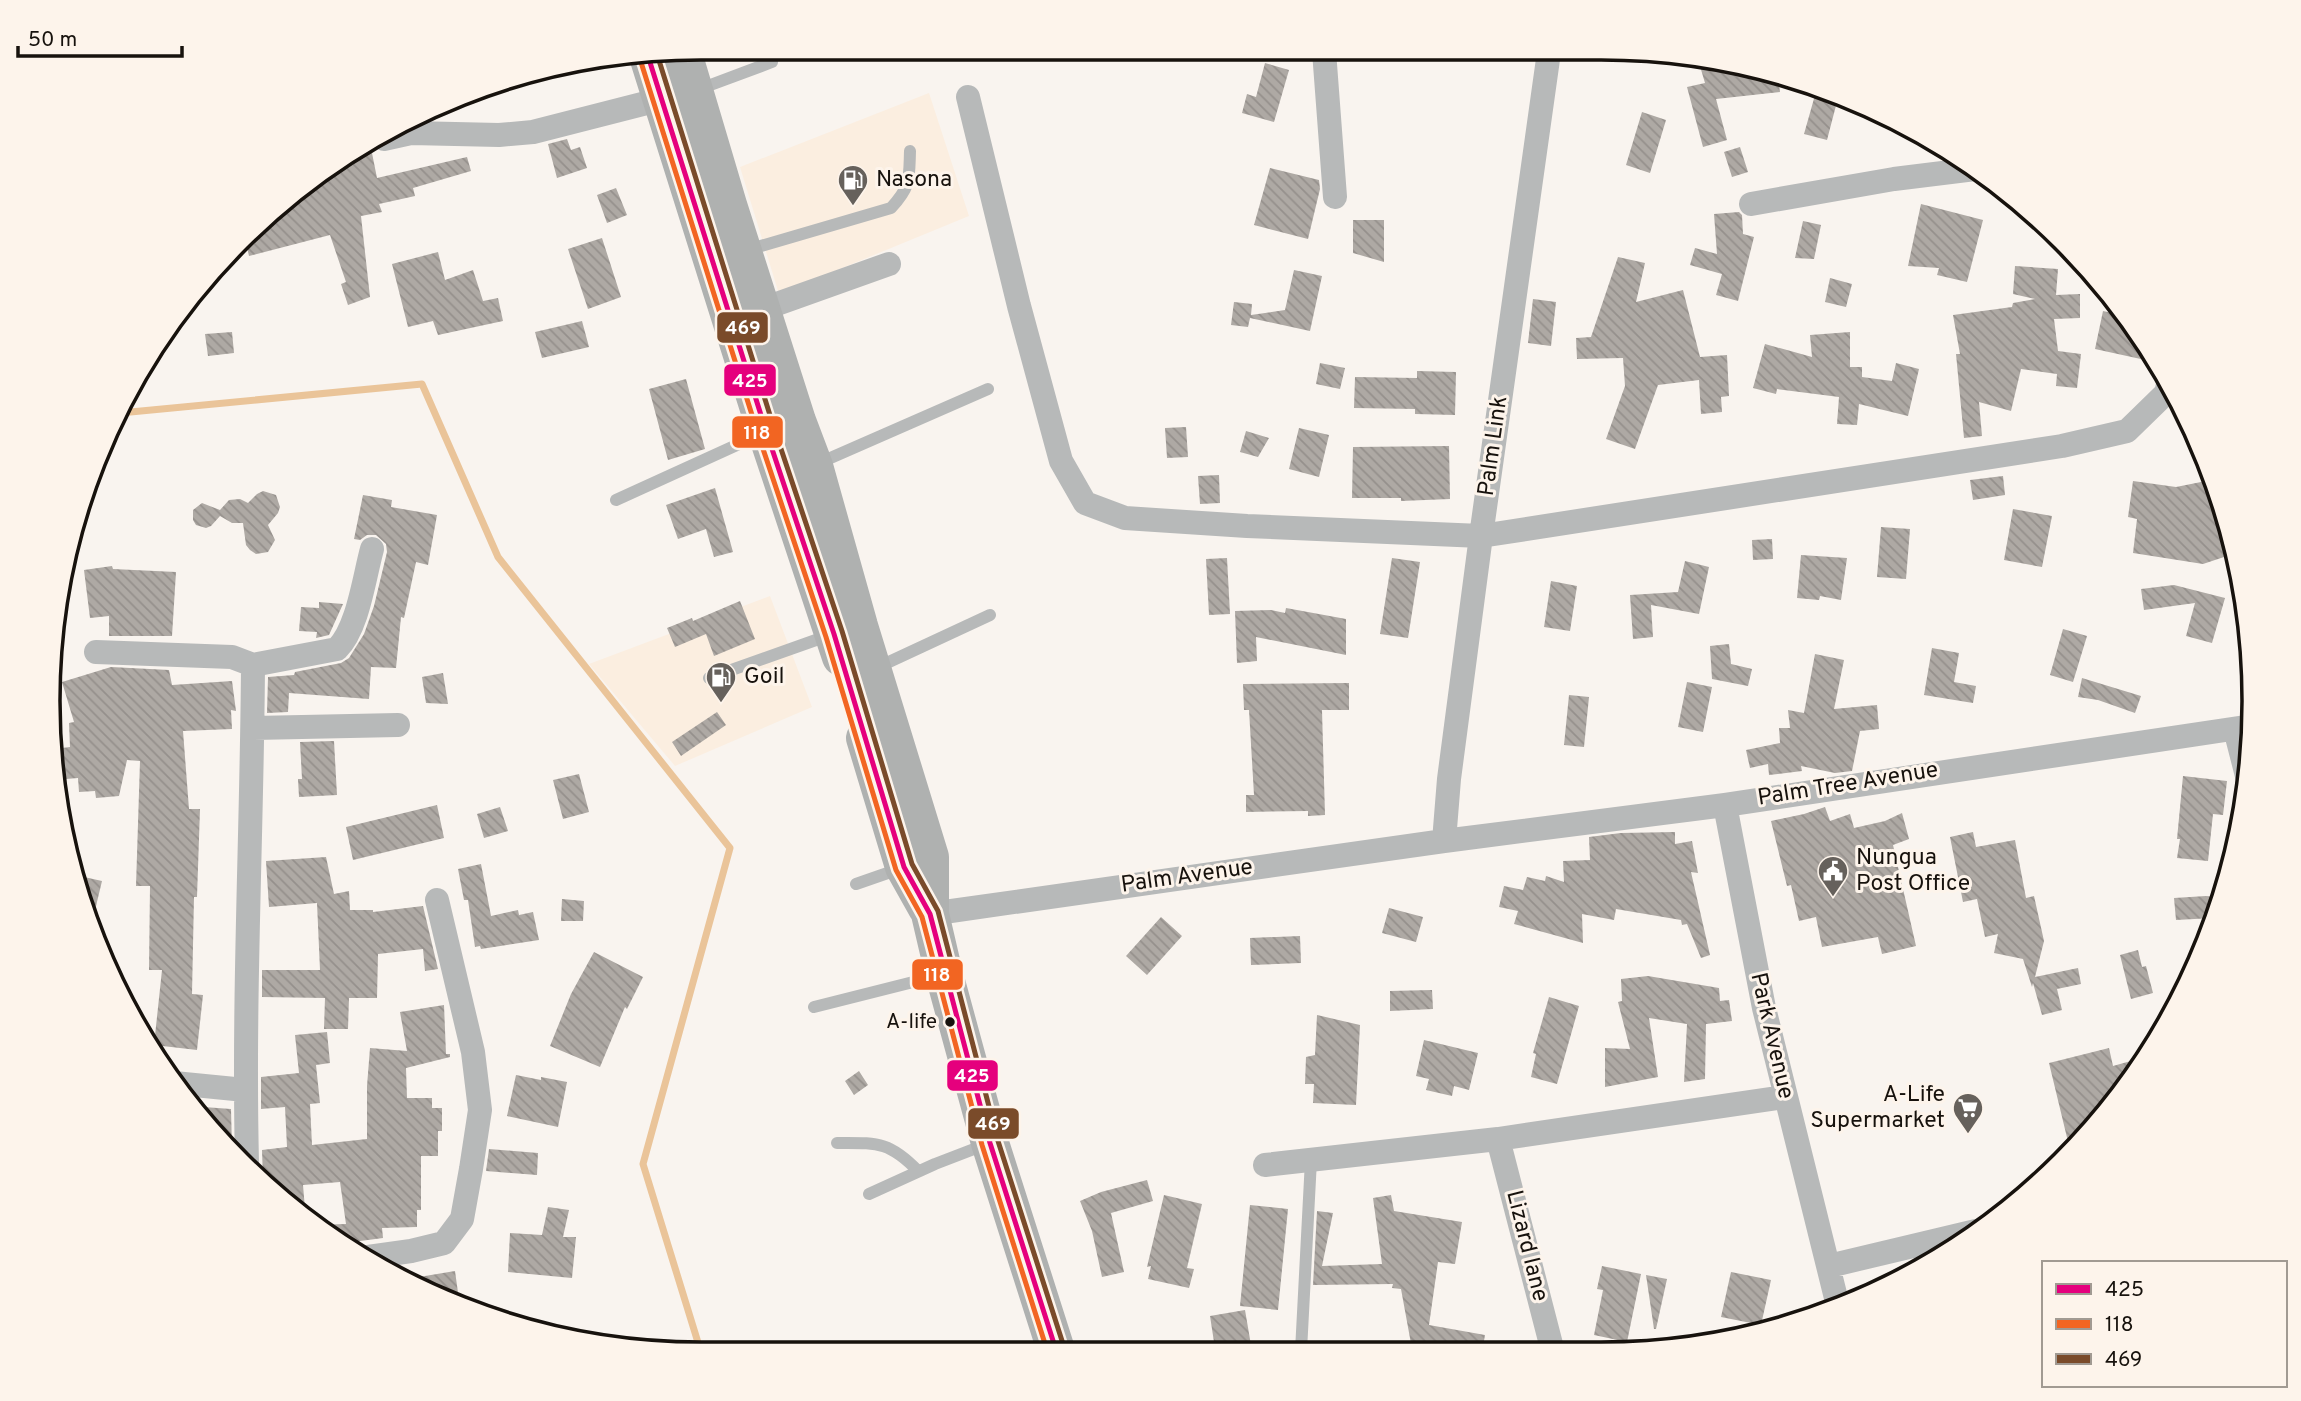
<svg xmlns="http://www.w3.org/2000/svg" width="2301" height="1401" viewBox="0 0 2301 1401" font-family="Overpass,sans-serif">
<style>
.built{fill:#fbeee0}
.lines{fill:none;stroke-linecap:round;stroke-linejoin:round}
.stream{stroke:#eac499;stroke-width:7}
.building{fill:url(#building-back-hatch)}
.lane{stroke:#b7b9b9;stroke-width:12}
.street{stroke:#b7b9b9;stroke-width:24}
.primary{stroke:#afb1b0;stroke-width:38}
.bus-1-casing{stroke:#fdf4eb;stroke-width:10}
.bus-2-casing{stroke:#fdf4eb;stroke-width:10}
.bus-3-casing{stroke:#fdf4eb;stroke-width:10}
.bus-1{stroke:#e5007d;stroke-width:5}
.bus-2{stroke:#f26522;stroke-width:5}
.bus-3{stroke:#7a4b2a;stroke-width:5}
.bus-dot{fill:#17120d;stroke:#fdf4eb;stroke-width:2.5}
.labels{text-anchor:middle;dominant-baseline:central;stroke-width:6;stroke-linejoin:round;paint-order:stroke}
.bus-label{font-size:21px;fill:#17120d;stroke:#fdf4eb;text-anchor:end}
.poi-label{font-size:23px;fill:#17120d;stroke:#fdf4eb;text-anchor:start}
.street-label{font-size:23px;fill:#17120d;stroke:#fdf4eb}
.rim{fill:none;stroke:#17120d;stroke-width:3.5}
.line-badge{stroke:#fdf4eb;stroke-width:2.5}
.badge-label{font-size:19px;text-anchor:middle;font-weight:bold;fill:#fff}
</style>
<defs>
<pattern id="building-back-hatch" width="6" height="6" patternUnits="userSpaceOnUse" patternTransform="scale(1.75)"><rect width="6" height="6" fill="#aea9a4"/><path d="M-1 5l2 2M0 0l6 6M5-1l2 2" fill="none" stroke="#95908c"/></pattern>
</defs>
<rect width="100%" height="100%" fill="#f9f4ef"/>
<path class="built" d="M929 93 969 216 779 294 740 167Z
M770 596 812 707 675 766 589 664Z"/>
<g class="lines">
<path class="stream" d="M120 413 422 384 498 557 730 848 643 1164 700 1349"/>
</g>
<path class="building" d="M1697 56 1778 78 1780 92 1716 99 1727 140 1703 147 1687 87 1705 83Z
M1265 63 1289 70 1274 122 1242 113 1247 94 1256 97Z
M1817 88 1839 94 1827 140 1804 134Z
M1642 112 1666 120 1650 173 1626 165Z
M567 139 571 150 580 147 587 168 557 178 548 144Z
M1740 147 1748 172 1732 177 1724 152Z
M372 153 377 178 467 157 471 171 413 188 415 196 379 204 382 212 361 216 370 297 348 305 341 284 346 282 330 235 249 256 246 243 303 182 350 157Z
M1270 168 1319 180 1320 189 1308 239 1254 225Z
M616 188 627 215 607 223 597 195Z
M1921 204 1983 220 1967 282 1937 275 1939 268 1908 266Z
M1739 212 1742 215 1743 234 1754 237 1738 301 1716 295 1722 274 1690 265 1695 248 1717 254 1714 214Z
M1353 220H1384V262L1353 253Z
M1803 221 1821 225 1814 259 1795 258Z
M602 238 621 297 588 309 568 249Z
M438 252 445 280 473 270 483 301 498 298 503 321 438 335 433 321 408 327 392 264Z
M1618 257 1645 263 1636 302 1683 290 1700 357 1727 355 1729 396 1721 397 1722 412 1701 414 1699 380 1658 385 1635 449 1606 439 1625 386 1623 358 1577 359 1576 338 1591 337Z
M2015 266 2058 269 2056 295 2080 294V318L2054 319 2058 351 2081 354 2077 388 2056 386 2057 374 2021 369 2011 411 1979 402 1982 436 1964 438 1956 354H1960L1953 315 2012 307 2013 303 2035 299 2013 294Z
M1294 270 1322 276 1310 331 1250 318 1248 327 1231 325 1234 302 1252 304 1251 315 1285 310Z
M1830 278 1852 284 1846 307 1825 302Z
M1533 299 1556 302 1551 346 1528 343Z
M2103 311 2125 316 2159 363 2095 349Z
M582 321 589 347 542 358 535 332Z
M232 332 234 353 208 356 205 334Z
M1850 332V367H1862V377L1892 381 1896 363 1919 369 1908 416 1859 404 1857 425 1837 424 1839 397 1777 389 1776 394 1753 388 1765 344 1812 357 1810 335Z
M1320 363 1345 368 1340 389 1316 384Z
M1417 371 1456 372 1455 415 1415 414V409L1354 408 1355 377 1417 378Z
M686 379 705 449 668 460 649 389Z
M1186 427 1188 457 1167 458 1165 428Z
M1299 428 1329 435 1319 477 1289 469Z
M1246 431 1269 438 1258 457 1240 452Z
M1449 446 1450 499 1401 501V498H1352L1353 447Z
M1219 475 1220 503 1200 504 1198 476Z
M2003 476 2005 495 1973 500 1970 480Z
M2133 481 2176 487 2206 481 2211 506 2215 505 2230 555 2203 564 2133 553 2137 519 2128 517Z
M715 488 733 552 714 557 706 529 678 539 666 505Z
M263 491 276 495 280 507 278 513 268 525 275 540 268 552 256 554 250 550 246 545 243 523H232L220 516 211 526 206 528 196 525 193 520V510L202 503 220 510 229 500 240 499 248 503 257 494Z
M363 495 392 500 391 507 437 515 428 565 416 562 404 618 401 617 396 668 371 667 369 699 289 693 288 712 267 713 268 677 294 675 295 672 341 663 349 658 364 634 374 606 387 552 386 544 376 535H367L360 540 354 539Z
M2013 509 2052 516 2042 567 2004 560Z
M1881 527 1910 529 1906 579 1877 577Z
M1772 539 1773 559 1753 560 1752 540Z
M1801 555 1847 558 1841 600 1820 596 1819 600 1797 598Z
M1227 558 1230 614 1209 615 1206 559Z
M1392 558 1420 562 1408 638 1380 634Z
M1685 561 1709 567 1699 614 1651 605 1653 637 1633 639 1630 595 1678 592Z
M112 566 113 569 176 572 172 636H109V616L90 618 84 570Z
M1551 581 1577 586 1570 631 1544 627Z
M2174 585 2225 598 2212 643 2186 636 2195 603 2144 610 2141 589Z
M740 601 755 639 714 656 706 634 675 647 667 628 692 618 693 621Z
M319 602 343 604 329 635 316 638 317 632 299 631 301 607 319 608Z
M1286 608 1346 619V655L1256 637 1257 661 1237 663 1235 611 1271 610 1285 613Z
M2063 629 2087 636 2073 682 2050 675Z
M1729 644 1731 664 1752 669 1748 686 1712 679 1710 646Z
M1932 648 1959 653 1954 682 1976 686 1973 703 1924 695Z
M1815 654 1844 660 1834 709 1877 705 1879 729 1860 731 1852 771 1835 773 1801 766 1802 771 1769 775 1768 764 1750 768 1746 750 1780 743 1779 728H1790L1788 710 1804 713Z
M111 667 169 670 172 685 232 681 236 711 231 710 232 729 183 731 189 809H200L197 897H194L192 994 203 995 197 1050 154 1045 162 970H149L150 886H136L140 761 127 760 119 796 96 798 95 791 79 792 78 778 66 779 62 748 70 747 69 723 74 722 62 682Z
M443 673 448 704 426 703 422 677Z
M2082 678 2141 696 2135 713 2098 700 2078 697Z
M1687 682 1712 687 1703 732 1678 727Z
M1349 683V710H1322L1325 815 1308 816V811L1246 812V795H1254L1249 710H1244L1243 684Z
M1569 695 1589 697 1584 747 1564 745Z
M717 712 726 725 681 756 672 742Z
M334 741 337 795 299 797 298 779H302L300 742Z
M579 774 589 812 563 819 553 780Z
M2183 776 2227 781 2223 815 2213 814 2208 861 2177 858 2180 839H2177Z
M437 805 444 838 353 860 346 827Z
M500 807 508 831 484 838 477 814Z
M1825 807 1830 821 1850 814 1854 828 1885 821 1902 813 1909 839 1893 845 1916 946 1882 954 1878 937 1822 947 1816 917 1799 921 1791 885 1787 886 1771 821 1804 814Z
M1675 832V844L1692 841 1698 873 1691 872 1710 955 1701 958 1687 924 1682 925 1681 920 1616 909 1614 920 1582 914 1583 943 1514 924 1518 911 1499 907 1504 886 1523 890 1527 877 1545 881 1546 876 1564 882 1563 861 1590 860 1589 837 1621 833Z
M1973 832 1976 847 2015 840 2026 898 2034 896 2044 941 2035 977 2078 968 2081 984 2057 989 2062 1010 2042 1015 2033 983 2032 987 2023 959 1994 953 1998 934 1985 937 1977 899 1963 902 1950 837Z
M326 857 334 894 349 891 350 910H373V912L423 906 438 969 425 971 423 949 378 954 377 998H349L348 1029H324L325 998 262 997V970H320L317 903 269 907 266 861Z
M481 864 491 916 518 910 519 915 533 912 539 940 481 949 480 946 475 947 468 900H464L458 869Z
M84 877 102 881 91 927 82 910 80 897Z
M2206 896 2221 898 2213 918 2176 920 2174 898Z
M562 899 584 901 583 921H561Z
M1389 908 1423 917 1416 942 1382 933Z
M1161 917 1182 936 1147 975 1126 956Z
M1300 936 1301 963 1251 965 1250 938Z
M2138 950 2142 967 2146 966 2153 993 2131 999 2120 955Z
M594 952 643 977 627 1009 625 1007 600 1067 550 1046 571 994Z
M1648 976 1719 988 1720 1001 1729 1000 1732 1021 1706 1024 1705 1079 1684 1082 1687 1024 1649 1018 1658 1077 1605 1087V1048L1630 1049 1618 1002 1622 1001 1621 979Z
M1432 990 1433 1009 1390 1011V991Z
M1549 997 1579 1006 1557 1084 1531 1077 1536 1054 1533 1053Z
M444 1005 446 1054H450V1057L406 1068 407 1098H432V1108H442V1131H438V1156H421V1210H417V1227L382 1228 383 1238 345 1243 314 1225 346 1224 340 1182 303 1185 306 1221 263 1179 262 1150 287 1147 285 1107 261 1109V1077L299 1073 295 1035 327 1032 330 1063 316 1065 320 1103 310 1104 312 1145 367 1139V1086L370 1048 407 1051 400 1012Z
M1317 1015 1360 1025 1356 1105 1313 1103 1314 1084H1305L1306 1057 1315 1055Z
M1424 1040 1478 1053 1469 1090 1454 1086 1452 1096 1426 1090 1429 1079 1416 1076Z
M2109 1048 2113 1066 2145 1057 2119 1098 2070 1150 2049 1063Z
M859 1071 868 1085 854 1095 845 1081Z
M516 1075 541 1080V1077L567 1082 558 1127 507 1116Z
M190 1106 231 1109 232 1148Z
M489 1149 538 1153 537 1175 486 1171Z
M1147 1180 1153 1201 1111 1213 1124 1272 1102 1277 1092 1231 1080 1201 1101 1192Z
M1164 1195 1202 1204 1187 1268 1194 1269 1189 1288 1148 1279 1151 1266 1147 1267Z
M1391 1195 1394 1211 1462 1222 1455 1264 1438 1262 1429 1325 1485 1335 1482 1352H1445L1446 1343 1412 1349 1401 1289 1392 1288 1393 1284 1313 1285 1317 1211 1333 1213 1322 1266 1382 1264 1373 1198Z
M1250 1205 1288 1209 1278 1310 1240 1306Z
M548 1207 569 1210 563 1237H576L572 1278 508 1272 510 1233 542 1235Z
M1602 1266 1641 1274 1627 1342 1594 1335 1603 1290 1597 1289Z
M455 1271 460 1307 451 1304 407 1279Z
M1731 1272 1771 1280 1761 1325 1721 1317Z
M1646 1275 1667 1279 1656 1329H1654Z
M1245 1310 1252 1351H1220V1341L1214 1342 1210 1316Z"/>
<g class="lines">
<path class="lane" d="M697 90 772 62
M747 250 891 208C911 186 909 180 910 151
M819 463 988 389
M616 500 763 433
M876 668 990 615
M709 678 830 635
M856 884 902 868
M814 1007 941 975
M837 1143C877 1143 889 1141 918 1171
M869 1194 935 1164 987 1144
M1301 1351 1311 1160"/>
<path class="street" d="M1324 51 1335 197
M968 97 1019 306 1061 461 1085 503 1125 518 1247 526 1481 536 2062 446 2127 431 2166 393 2169 381
M384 139 411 133 499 135 533 132 662 99
M1751 204 1894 179 1975 169
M763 309 889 264
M96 652 232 657 253 665C252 831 243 996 247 1163
M253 665 337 649C358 628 364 578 372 549
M253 728 398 725
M2235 729 2247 776
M1725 805 1764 1008 1838 1306
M1444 841 1449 779 1481 536 1549 52
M930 914 1444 841 1725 805 2252 726
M174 1083 245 1090
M1498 1139 1553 1352
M1265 1165 1498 1139 1784 1097
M368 1257 411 1251 444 1243 462 1219 471 1169 480 1110 473 1052 437 900
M1829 1266 1976 1231"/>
<path class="primary" d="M682 50 728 205 797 421 814 466 859 626 930 857V914L944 974 990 1143 1056 1350
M648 56 766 431 841 657
M865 738 904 867 927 908"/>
<g class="bus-1-casing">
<path id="bus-1" d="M648 56 766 431 834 634 904 867 930 914 990 1143 1056 1350"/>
</g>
<g class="bus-2-casing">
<path id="bus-2" d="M640 59 758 434 826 637 896 870 922 917 982 1145 1047 1350"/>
</g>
<g class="bus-3-casing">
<path id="bus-3" d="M657 54 774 428 842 631 912 864 938 911 998 1141 1064 1347"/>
</g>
<use href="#bus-1" class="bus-1"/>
<use href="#bus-2" class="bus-2"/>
<use href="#bus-3" class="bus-3"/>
</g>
<defs>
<g id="fuel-pin" transform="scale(1.575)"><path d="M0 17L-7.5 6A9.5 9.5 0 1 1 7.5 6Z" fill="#66615c" stroke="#fdf4eb"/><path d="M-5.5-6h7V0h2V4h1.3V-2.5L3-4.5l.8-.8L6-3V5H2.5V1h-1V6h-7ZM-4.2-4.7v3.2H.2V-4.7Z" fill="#fff"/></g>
<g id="civic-pin" transform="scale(1.575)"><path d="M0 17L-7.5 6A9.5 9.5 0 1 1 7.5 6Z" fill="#66615c" stroke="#fdf4eb"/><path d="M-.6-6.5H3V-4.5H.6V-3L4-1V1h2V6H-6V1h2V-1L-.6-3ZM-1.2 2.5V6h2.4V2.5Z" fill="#fff"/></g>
<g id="supermarket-pin" transform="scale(1.575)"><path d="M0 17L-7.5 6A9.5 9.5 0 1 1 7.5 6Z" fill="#66615c" stroke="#fdf4eb"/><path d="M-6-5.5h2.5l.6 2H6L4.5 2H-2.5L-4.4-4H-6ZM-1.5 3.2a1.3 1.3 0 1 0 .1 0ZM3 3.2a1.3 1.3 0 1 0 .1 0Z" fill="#fff"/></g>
</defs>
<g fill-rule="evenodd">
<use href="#fuel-pin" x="853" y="180"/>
<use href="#fuel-pin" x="721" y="677"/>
<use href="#civic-pin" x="1833" y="871"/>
<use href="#supermarket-pin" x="1968" y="1108"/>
</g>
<circle class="bus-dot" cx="950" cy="1022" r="6"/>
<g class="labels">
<g class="bus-label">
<text x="937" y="1022">A-life</text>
</g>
<g class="poi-label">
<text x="876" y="180">Nasona</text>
<text x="744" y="677">Goil</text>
<text x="1856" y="858">Nungua<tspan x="1856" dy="26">Post Office</tspan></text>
<text x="1945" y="1095" text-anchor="end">A-Life<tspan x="1945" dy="26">Supermarket</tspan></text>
</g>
<g class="street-label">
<text transform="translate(1494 446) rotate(-82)">Palm Link</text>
<text transform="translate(1848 785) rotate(-9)">Palm Tree Avenue</text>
<text transform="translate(1187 877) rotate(-8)">Palm Avenue</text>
<text transform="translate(1771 1036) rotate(77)">Park Avenue</text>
<text transform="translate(1526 1246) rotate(76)">Lizard lane</text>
</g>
</g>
<path d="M0 0H2301V1401H0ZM701 60H1601A641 641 0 0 1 2242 701V701A641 641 0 0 1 1601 1342H701A641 641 0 0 1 60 701V701A641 641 0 0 1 701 60Z" fill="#fdf4eb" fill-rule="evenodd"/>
<path class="rim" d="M701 60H1601A641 641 0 0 1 2242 701V701A641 641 0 0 1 1601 1342H701A641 641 0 0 1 60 701V701A641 641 0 0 1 701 60Z"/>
<g class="line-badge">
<rect x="716" y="311" width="53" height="33" rx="7" fill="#7a4b2a"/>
<rect x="723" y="363" width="54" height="34" rx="7" fill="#e5007d"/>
<rect x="731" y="415" width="53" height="34" rx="7" fill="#f26522"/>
<rect x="911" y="958" width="53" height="33" rx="7" fill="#f26522"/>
<rect x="946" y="1059" width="53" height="33" rx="7" fill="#e5007d"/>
<rect x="967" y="1107" width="53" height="33" rx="7" fill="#7a4b2a"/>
</g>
<g class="badge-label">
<text x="743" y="334">469</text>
<text x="750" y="387">425</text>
<text x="757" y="439">118</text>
<text x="937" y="981">118</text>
<text x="972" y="1082">425</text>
<text x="993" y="1130">469</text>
</g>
<rect x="2042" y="1261" width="245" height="126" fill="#fdf4eb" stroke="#a19a92" stroke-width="2"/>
<rect x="2056" y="1284" width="35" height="10" fill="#e5007d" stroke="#a19a92" stroke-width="2"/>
<text x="2105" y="1296" font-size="21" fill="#17120d">425</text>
<rect x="2056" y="1319" width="35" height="10" fill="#f26522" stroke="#a19a92" stroke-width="2"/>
<text x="2105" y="1331" font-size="21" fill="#17120d">118</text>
<rect x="2056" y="1354" width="35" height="10" fill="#7a4b2a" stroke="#a19a92" stroke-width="2"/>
<text x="2105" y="1366" font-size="21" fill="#17120d">469</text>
<path d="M18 46v10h164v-10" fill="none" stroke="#17120d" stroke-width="3.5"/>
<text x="28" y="46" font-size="21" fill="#17120d" stroke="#fdf4eb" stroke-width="5" paint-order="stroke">50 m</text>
</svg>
